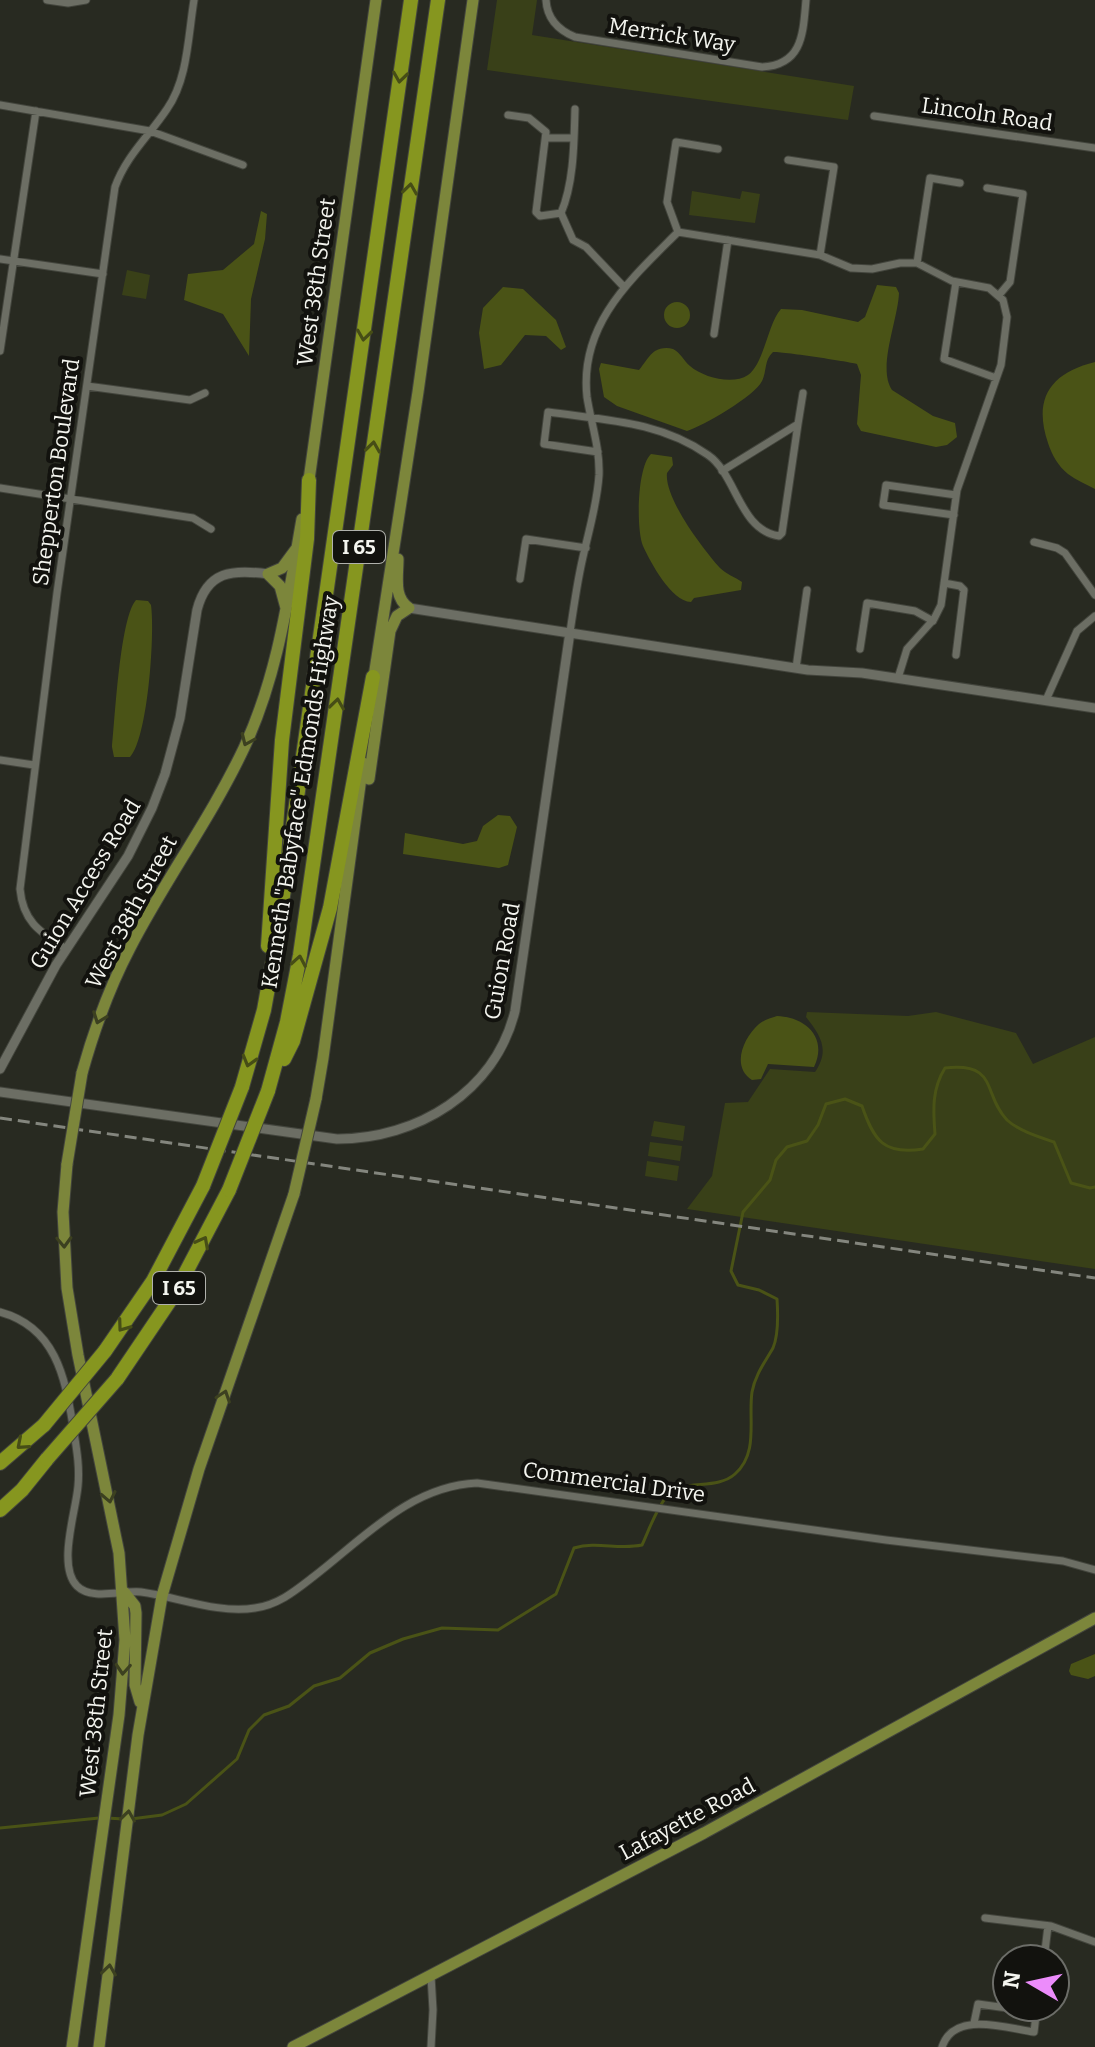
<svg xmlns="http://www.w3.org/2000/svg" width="1095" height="2047" viewBox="0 0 1095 2047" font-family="Bitter,serif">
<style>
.green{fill:#394018}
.water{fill:#4a5316}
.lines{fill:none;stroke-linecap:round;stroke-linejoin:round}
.stream{stroke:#4a5316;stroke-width:3}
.minor-casing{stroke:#43453d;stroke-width:9}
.tertiary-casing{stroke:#43453d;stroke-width:11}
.primary-casing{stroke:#43453d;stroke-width:13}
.motorway-casing{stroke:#43453d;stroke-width:16}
.minor{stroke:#6c6e64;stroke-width:7}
.tertiary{stroke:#6c6e64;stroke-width:9}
.primary{stroke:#7c863b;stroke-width:11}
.motorway{stroke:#86961f;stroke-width:14}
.rail{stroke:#84867e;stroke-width:3;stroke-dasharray:12 6;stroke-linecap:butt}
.primary-bridge-casing{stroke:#43453d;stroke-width:13;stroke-linecap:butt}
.motorway-bridge-casing{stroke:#43453d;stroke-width:16;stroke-linecap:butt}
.primary-bridge{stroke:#7c863b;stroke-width:11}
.motorway-bridge{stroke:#86961f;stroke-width:14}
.oneway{stroke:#464d16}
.oneway2{stroke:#3c4020}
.labels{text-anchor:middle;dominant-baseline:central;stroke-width:8;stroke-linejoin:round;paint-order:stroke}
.shield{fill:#12120e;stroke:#b0b1ac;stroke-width:2}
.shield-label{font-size:20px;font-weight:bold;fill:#f4f5ef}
.street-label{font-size:22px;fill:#f4f5ef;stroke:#12120e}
</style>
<rect width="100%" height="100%" fill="#282a21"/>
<path class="green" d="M497 0H537L532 35 854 86 848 120 487 70Z
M692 191 740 199 742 191 760 194 755 223 689 215Z
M127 270 150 275 146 299 122 295Z
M807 1012 908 1016 936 1012 1016 1033 1033 1064 1095 1037V1269L687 1209 712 1176 725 1103 748 1102 770 1069 815 1072C830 1050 821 1036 806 1017Z
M654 1121 685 1126 683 1141 651 1136Z
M650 1142 682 1146 680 1161 648 1156Z
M647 1161 679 1166 677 1181 645 1176Z"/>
<path class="water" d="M261 211 267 214 265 239 251 299 249 356 223 314 184 300 188 274 223 270 254 244Z
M877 285 896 287 899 293C898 320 877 368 892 390L933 416 955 423 957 437 947 445 936 447 861 431 857 424 861 375 857 364C852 362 779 351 773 352 764 360 767 371 762 381 755 396 703 426 687 431L617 406 604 397 599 369 601 363 639 370C644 364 649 355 655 351 660 348 667 347 673 349 680 352 684 361 690 366 704 378 733 385 748 375 764 364 768 323 781 309L802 310 858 322 865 317Z
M503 287 523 289 556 320 566 347 561 350 546 336 525 335 501 365 484 369 479 333 483 308Z
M664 315a13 13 0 1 1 26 0a13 13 0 1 1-26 0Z
M1095 362V489C1086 484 1076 480 1068 474 1058 466 1052 455 1048 443 1033 399 1050 373 1095 362Z
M651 454 672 457 673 465 667 473C664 498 703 549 720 568 726 574 735 577 742 582L741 590 694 598 691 602C671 601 651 563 643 546 636 529 637 467 651 454Z
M136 600 148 601 151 605C155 633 148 738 130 757H114L112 747C115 718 120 618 136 600Z
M498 815 510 816 517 827 508 865 499 868 403 854 405 833 463 844 477 841 483 826Z
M777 1016C806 1017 828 1038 814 1067L768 1064 761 1079 752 1080C731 1067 743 1038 759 1024 764 1020 771 1018 777 1016Z
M1095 1654V1676L1088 1679 1071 1675 1069 1671 1071 1664Z"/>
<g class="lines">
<path class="stream" d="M107 1818 123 1819
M131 1819 162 1815 186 1804 237 1759 249 1730 264 1715 289 1706 314 1686 340 1678 370 1653 403 1639 442 1628 498 1630 556 1594 574 1548C597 1541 618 1550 642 1545 649 1530 656 1509 667 1496 682 1478 716 1491 735 1474 759 1453 748 1419 752 1392 755 1375 765 1362 773 1348 779 1334 778 1314 777 1299L759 1290 738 1285 731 1271 743 1212 770 1180 776 1160 787 1147 807 1141 818 1125 826 1104 845 1099 862 1106C874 1141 884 1155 923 1149L935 1134C933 1109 932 1089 945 1068 999 1062 982 1094 1007 1120 1019 1131 1039 1137 1054 1142L1071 1183 1090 1188 1095 1187
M0 1828 99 1818"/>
<g class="minor-casing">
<path id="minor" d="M47 0 68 3 86 0
M546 0C547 18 558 30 575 37L762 67C803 65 803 33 806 0
M0 105 150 131 243 165
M508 115 529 118 546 132 536 212 540 216 561 213
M874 116 1095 148
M547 138H574
M788 160 834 167 820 255
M987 188 1023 194 1010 282 999 295
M561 213C574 183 574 142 575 109
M561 213 573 240 586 247 624 287
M678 232 820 255 851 268 872 269 900 263H917L952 281 989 288 1003 300 1007 317 1001 365 957 490 941 605 934 619 907 649 898 678
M0 259 103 274
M917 263 930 178 960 183
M956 282 944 359 996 378
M714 334 728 240
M0 351 36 111
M87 386 190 400 205 393
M598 452 544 444 548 412C604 420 660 421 708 455 737 475 739 530 779 536L782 533 798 424
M722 471 798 424 803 393
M0 488 193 518 211 529
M954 515 883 505 886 485 956 495
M1034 542 1057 548 1065 553 1095 595
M520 579 526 539 586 548
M944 583 960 586 964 590 956 655
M570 632C573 612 576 591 580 571 586 539 597 508 599 475 600 448 591 423 587 397 579 324 631 279 678 232L667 202 676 142 718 149
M860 649 867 603 915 611 933 621
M796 668 807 590
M1046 700 1077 631 1095 616
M0 760 34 765
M66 949C40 932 23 922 20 889L57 593 115 187C126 156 149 136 167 109 188 79 188 36 194 0
M0 1312C55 1327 65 1376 73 1426 76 1446 80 1465 78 1486 76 1511 57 1566 77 1586 92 1601 122 1590 141 1592 178 1597 218 1614 255 1608 278 1605 295 1591 313 1577 364 1538 410 1486 477 1483L886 1540 1063 1561 1095 1570
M985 1918 1051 1926 1095 1942
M1044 1959 1048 1926
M431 1976 433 2010 431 2047
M974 2023 978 2004 1037 2012
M942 2047C954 2010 1006 2028 1034 2032L1037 2007"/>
</g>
<g class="tertiary-casing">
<path id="tertiary" d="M409 608 808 670 862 673 1095 708
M0 1069 56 965 128 856 152 808 165 774 180 718 197 610C207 571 232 569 268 574
M0 1092 337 1139C417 1139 495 1092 515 1011L570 632"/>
</g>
<g class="primary-casing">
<path id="primary" d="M308 487 376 0
M286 608 280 586 268 574 282 568 296 549
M373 683 418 392 473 0
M369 779 390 631 397 616 409 608C393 597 398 577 398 559
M82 1073C94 1030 109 988 130 948 165 880 211 818 244 748 278 675 288 598 302 519
M316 1099 323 1058 363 763
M67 1164 63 1212 67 1288 78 1355 119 1553 125 1640 119 1715 72 2047
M124 1592 135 1606 136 1613 135 1685 140 1702
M99 2047 138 1735 162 1596 199 1469 294 1194
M293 2047 704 1833 1095 1618"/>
</g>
<g class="motorway-casing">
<path id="motorway" d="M268 946 282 740 307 539 309 480
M284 1059 293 1041 330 908 373 677
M242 1087 264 1010 277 938 411 0
M268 1091 287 1022 300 955 438 0
M105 1351 153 1281 203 1186
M117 1379 175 1293 229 1190
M0 1463 44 1425
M0 1510 22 1490 47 1459"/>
</g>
<use href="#minor" class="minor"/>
<use href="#tertiary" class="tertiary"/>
<use href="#primary" class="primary"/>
<use href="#motorway" class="motorway"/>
<path class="rail" d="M0 1118 1095 1278"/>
<g class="primary-bridge-casing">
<path id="primary-bridge" d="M67 1164 82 1073
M294 1194 316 1099"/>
</g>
<g class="motorway-bridge-casing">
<path id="motorway-bridge" d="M203 1186 242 1087
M229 1190 268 1091
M44 1425 105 1351
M47 1459 117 1379"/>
</g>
<use href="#primary-bridge" class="primary-bridge"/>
<use href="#motorway-bridge" class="motorway-bridge"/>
</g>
<defs><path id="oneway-chevron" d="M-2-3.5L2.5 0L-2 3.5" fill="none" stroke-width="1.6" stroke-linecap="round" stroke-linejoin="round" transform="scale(2)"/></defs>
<g class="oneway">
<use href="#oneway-chevron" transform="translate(400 77) rotate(98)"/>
<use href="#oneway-chevron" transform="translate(410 189) rotate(-82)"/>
<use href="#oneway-chevron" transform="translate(364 335) rotate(98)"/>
<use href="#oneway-chevron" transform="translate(373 447) rotate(-82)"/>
<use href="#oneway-chevron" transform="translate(337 704) rotate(-82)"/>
<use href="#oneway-chevron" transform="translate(299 961) rotate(-80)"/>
<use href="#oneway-chevron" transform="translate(249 1061) rotate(106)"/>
<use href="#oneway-chevron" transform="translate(203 1242) rotate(-62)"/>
<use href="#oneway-chevron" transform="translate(123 1326) rotate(126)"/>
<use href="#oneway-chevron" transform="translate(22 1444) rotate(139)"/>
</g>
<g class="oneway2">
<use href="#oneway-chevron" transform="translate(247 740) rotate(114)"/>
<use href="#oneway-chevron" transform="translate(99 1018) rotate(110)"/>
<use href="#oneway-chevron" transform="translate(64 1242) rotate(88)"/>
<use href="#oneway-chevron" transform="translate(224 1396) rotate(-71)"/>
<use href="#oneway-chevron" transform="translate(109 1497) rotate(78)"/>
<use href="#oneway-chevron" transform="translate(123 1669) rotate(94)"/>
<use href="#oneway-chevron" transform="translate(128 1816) rotate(-82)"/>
<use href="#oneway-chevron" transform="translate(109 1970) rotate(-82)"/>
</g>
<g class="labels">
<g class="shield">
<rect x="333" y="531" width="52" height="32" rx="6"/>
<rect x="153" y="1272" width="52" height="32" rx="6"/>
</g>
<g class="shield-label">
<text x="359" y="547">I 65</text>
<text x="179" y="1288">I 65</text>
</g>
<g class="street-label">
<text transform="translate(672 35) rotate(9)">Merrick Way</text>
<text transform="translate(987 114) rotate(8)">Lincoln Road</text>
<text transform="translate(316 282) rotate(-82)">West 38th Street</text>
<text transform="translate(56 472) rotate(-82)">Shepperton Boulevard</text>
<text transform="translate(300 792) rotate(-81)">Kenneth "Babyface" Edmonds Highway</text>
<text transform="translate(85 884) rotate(-59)">Guion Access Road</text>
<text transform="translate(131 912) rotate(-62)">West 38th Street</text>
<text transform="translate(502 961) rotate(-80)">Guion Road</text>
<text transform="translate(614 1482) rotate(8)">Commercial Drive</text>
<text transform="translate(96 1713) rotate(-84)">West 38th Street</text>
<text transform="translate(687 1819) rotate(-28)">Lafayette Road</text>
</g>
</g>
<g transform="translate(1031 1983) rotate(279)"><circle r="38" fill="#12120e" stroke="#6c6d68" stroke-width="2"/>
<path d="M0-6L14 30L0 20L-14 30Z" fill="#ec8cfb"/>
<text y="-12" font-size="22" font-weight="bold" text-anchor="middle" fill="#f4f5ef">N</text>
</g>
</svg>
